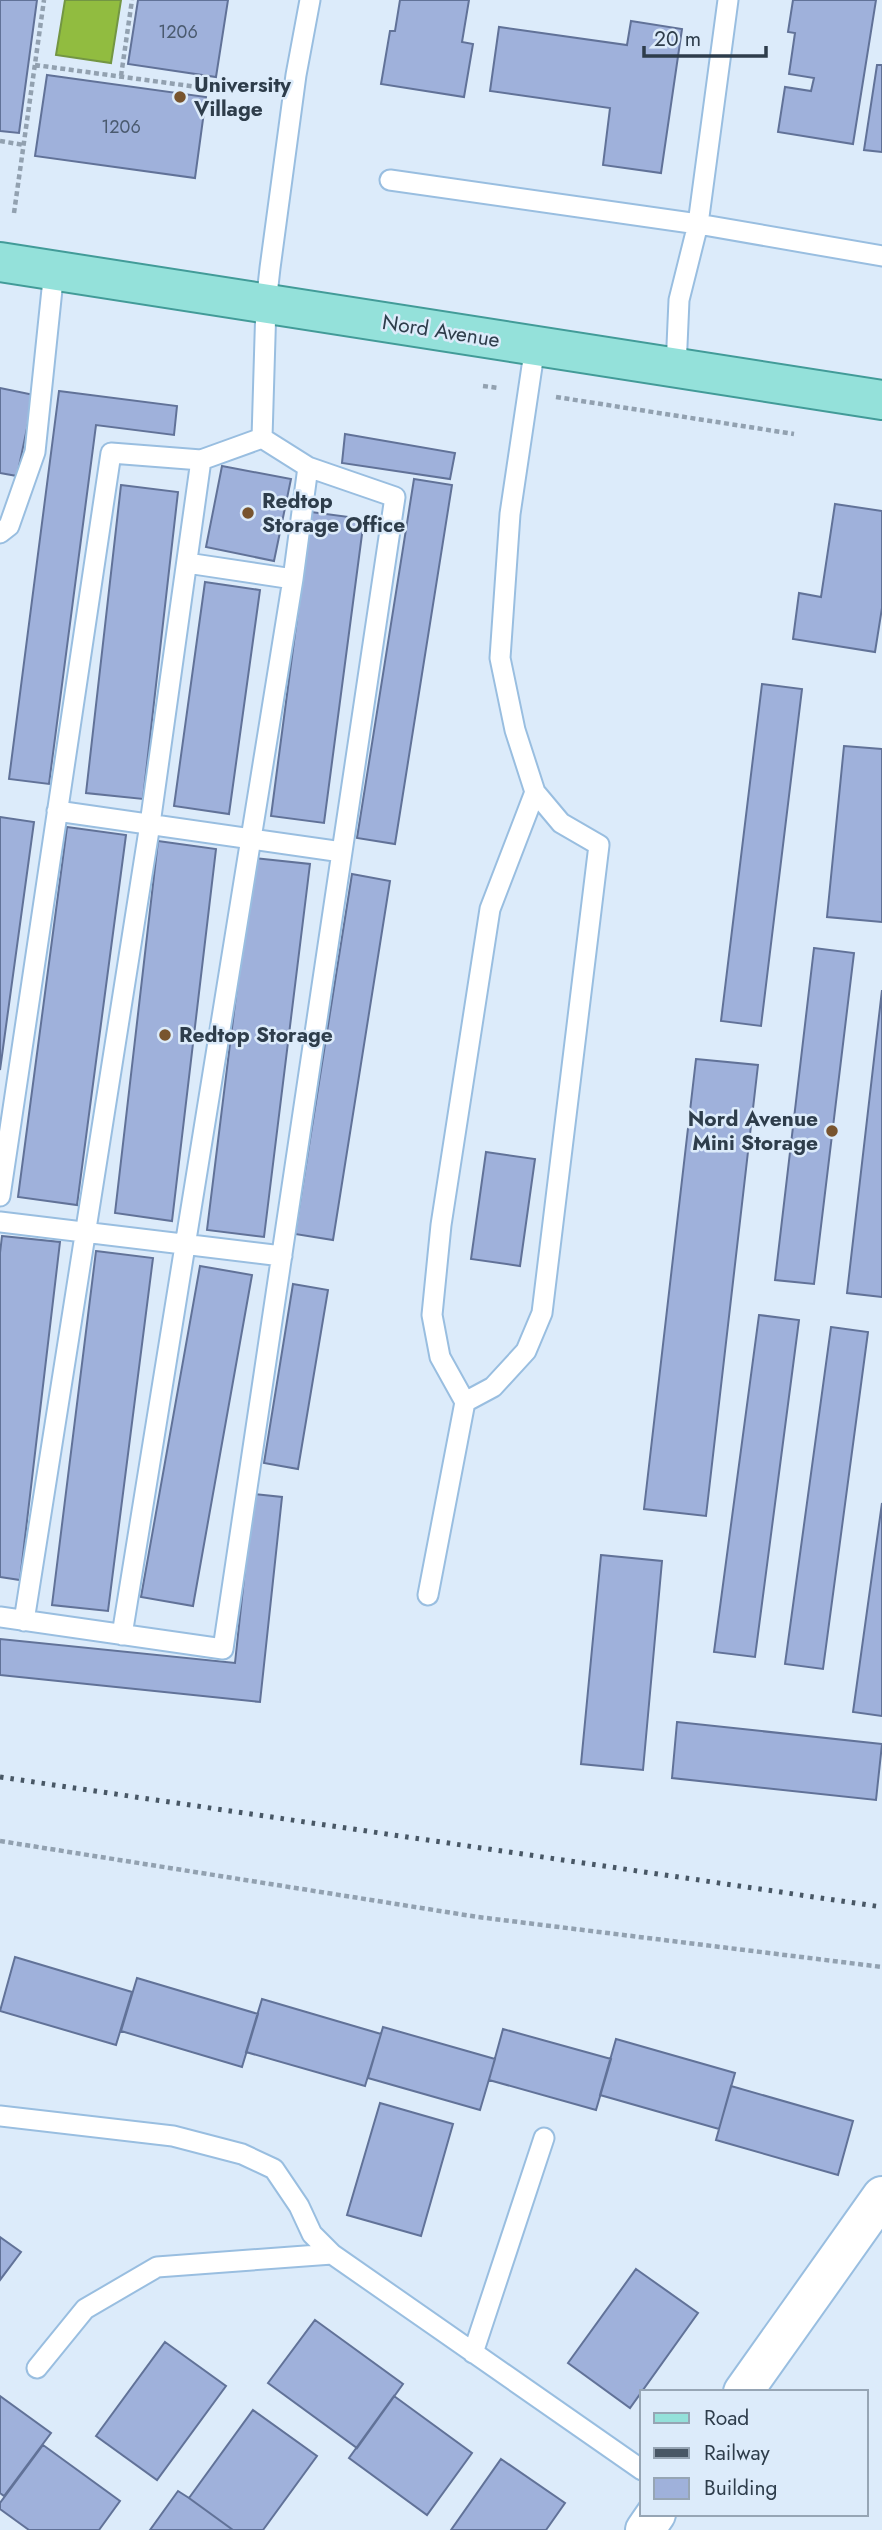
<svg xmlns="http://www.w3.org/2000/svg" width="882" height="2530" viewBox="0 0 882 2530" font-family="Jost,sans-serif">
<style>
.water{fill:#91bc40;stroke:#739643;stroke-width:2}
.building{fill:#9fb1db;stroke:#617298;stroke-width:2}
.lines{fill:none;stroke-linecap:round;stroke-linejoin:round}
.service-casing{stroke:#99bee0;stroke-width:23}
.minor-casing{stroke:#99bee0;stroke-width:42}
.primary-casing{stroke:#429b98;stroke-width:42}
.path{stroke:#92a1b0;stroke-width:4.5;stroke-dasharray:5 3.5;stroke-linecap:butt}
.service{stroke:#fff;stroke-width:19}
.minor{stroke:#fff;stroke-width:38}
.primary{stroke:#94e1da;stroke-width:38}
.rail{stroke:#485765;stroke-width:5;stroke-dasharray:3.5 7;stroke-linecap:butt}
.poi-dot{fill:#78542e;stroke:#dcebfa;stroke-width:2.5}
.labels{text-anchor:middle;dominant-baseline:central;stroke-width:5;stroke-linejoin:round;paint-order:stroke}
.number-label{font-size:18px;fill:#4a5a6f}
.poi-label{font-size:21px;font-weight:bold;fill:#2e3d4b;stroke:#dcebfa;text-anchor:start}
.street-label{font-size:21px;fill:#2e3d4b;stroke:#dcebfa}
</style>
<rect width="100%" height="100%" fill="#dcebfa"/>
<path class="water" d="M65 0H121L111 63 56 55Z"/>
<path class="building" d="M0 0H37L19 133 0 131Z
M138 0H228L216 77 128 64Z
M400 0H469L462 42 473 44 464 97 381 84 390 31H395Z
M793 0H876L853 144 778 132 785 87 811 91 814 78 789 74 795 33 788 32Z
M631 21 682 29 661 173 603 165 610 108 490 91 499 27 627 45Z
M877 65H882V152L864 150Z
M47 75 206 97 195 178 35 156Z
M0 388 34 395 17 476 0 473Z
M59 391 177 406 174 435 96 425 49 784 9 779Z
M345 434 455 453 450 479 342 463Z
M222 466 291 479 274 561 206 547Z
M414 479 452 485 395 844 357 838Z
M121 485 178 492 143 799 86 793Z
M835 504 882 511V608L875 652 793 639 799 593 821 597Z
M311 512 364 519 324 823 271 816Z
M205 582 260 590 229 814 174 806Z
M762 684 802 689 761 1026 721 1021Z
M844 746 882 749V922L827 917Z
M0 817 34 822 0 1070Z
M67 827 126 835 77 1205 18 1197Z
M158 841 216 849 172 1221 115 1213Z
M253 858 310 864 264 1237 207 1230Z
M352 874 390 881 333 1240 295 1234Z
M814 948 854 953 814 1284 775 1280Z
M882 990V1297L847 1293Z
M696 1059 758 1065 706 1516 644 1509Z
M486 1152 535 1159 520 1266 471 1259Z
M2 1236 60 1242 20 1580 0 1577V1253Z
M96 1251 153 1258 108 1611 52 1605Z
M200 1266 252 1275 193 1606 141 1597Z
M293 1284 328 1290 298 1469 264 1463Z
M759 1315 799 1320 755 1657 714 1652Z
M831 1327 868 1332 823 1669 785 1664Z
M253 1494 282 1497 260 1702 0 1675V1639L235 1663Z
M882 1503V1716L853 1712Z
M601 1555 662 1561 643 1770 581 1764Z
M677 1722 882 1744 876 1800 672 1778Z
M15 1957 132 1992 116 2045 0 2011Z
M137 1978 258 2014 242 2067 121 2031Z
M262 1999 381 2034 365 2086 246 2052Z
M383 2027 495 2059 480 2110 368 2078Z
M503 2029 611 2059 596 2110 489 2080Z
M616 2039 735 2073 719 2129 600 2095Z
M731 2086 853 2121 838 2175 716 2140Z
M380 2103 453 2124 421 2236 347 2215Z
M0 2237 21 2252 0 2280Z
M636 2269 698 2313 630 2408 568 2363Z
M315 2320 403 2384 357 2448 268 2383Z
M165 2342 226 2386 157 2480 96 2436Z
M0 2396 51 2433 4 2496 0 2493Z
M394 2396 472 2453 427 2515 349 2458Z
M253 2410 317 2456 263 2530H233L189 2498Z
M43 2445 120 2501 99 2530H29L0 2509V2503Z
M501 2459 565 2503 546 2530H451Z
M178 2491 189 2498 233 2530H150Z"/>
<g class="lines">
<g class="service-casing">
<path id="service" d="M390 180 698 224 728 0
M676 368 679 300 698 224 882 256
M262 438 266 304 270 268 296 75 310 0
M0 533 9 526 35 452 54 270
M187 563 293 579
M57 811 342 852
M0 1196 111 453 201 460 262 438
M0 1222 282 1256
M465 1402 440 1357 432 1315 441 1225 490 909 535 792
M428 1595 465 1402 493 1387 526 1351 542 1313 599 845 561 823 535 792 515 730 500 658 510 514 535 346
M0 1617 223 1649 395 497 308 467 262 438
M24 1621 150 824 201 460
M122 1635 293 579 308 467
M0 2116 173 2136 242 2154 274 2169 299 2206 312 2234 332 2254 642 2470
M473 2353 544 2138
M37 2368 85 2309 157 2267 332 2254"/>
</g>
<g class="minor-casing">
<path id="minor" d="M743 2392 882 2196
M645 2530 656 2514"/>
</g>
<g class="primary-casing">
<path id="primary" d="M0 262 882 400"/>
</g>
<path class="path" d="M35 65 205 88
M121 76 132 0
M0 141 24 145
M14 213 44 0
M483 386 499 388
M556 397 794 434
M0 1841 478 1917 882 1967"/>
<use href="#service" class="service"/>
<use href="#minor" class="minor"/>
<use href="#primary" class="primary"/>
<path class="rail" d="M0 1777 882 1907"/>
</g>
<g class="poi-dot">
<circle cx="180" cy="97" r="7"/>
<circle cx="248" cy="513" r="7"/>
<circle cx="165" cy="1035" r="7"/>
<circle cx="832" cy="1131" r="7"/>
</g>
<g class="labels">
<g class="number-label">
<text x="178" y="32">1206</text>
<text x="121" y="127">1206</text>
</g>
<g class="poi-label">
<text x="194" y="85">University<tspan x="194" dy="24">Village</tspan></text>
<text x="262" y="501">Redtop<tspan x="262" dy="24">Storage Office</tspan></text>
<text x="179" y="1035">Redtop Storage</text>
<text x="818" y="1119" text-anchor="end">Nord Avenue<tspan x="818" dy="24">Mini Storage</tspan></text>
</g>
<g class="street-label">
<text transform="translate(441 331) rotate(9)">Nord Avenue</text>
</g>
</g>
<rect x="640" y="2390" width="228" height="126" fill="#dcebfa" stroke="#96a5b4" stroke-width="2"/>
<rect x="654" y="2413" width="35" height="10" fill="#94e1da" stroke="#96a5b4" stroke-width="2"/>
<text x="704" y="2425" font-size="21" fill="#2e3d4b">Road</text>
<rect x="654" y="2448" width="35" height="10" fill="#485765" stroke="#96a5b4" stroke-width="2"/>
<text x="704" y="2460" font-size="21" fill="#2e3d4b">Railway</text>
<rect x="654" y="2478" width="35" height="21" fill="#9fb1db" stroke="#96a5b4" stroke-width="2"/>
<text x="704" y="2495" font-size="21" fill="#2e3d4b">Building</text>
<path d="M644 46v10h122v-10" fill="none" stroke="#2e3d4b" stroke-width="3.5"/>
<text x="654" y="46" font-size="21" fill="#2e3d4b" stroke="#dcebfa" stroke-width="5" paint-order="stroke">20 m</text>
</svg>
